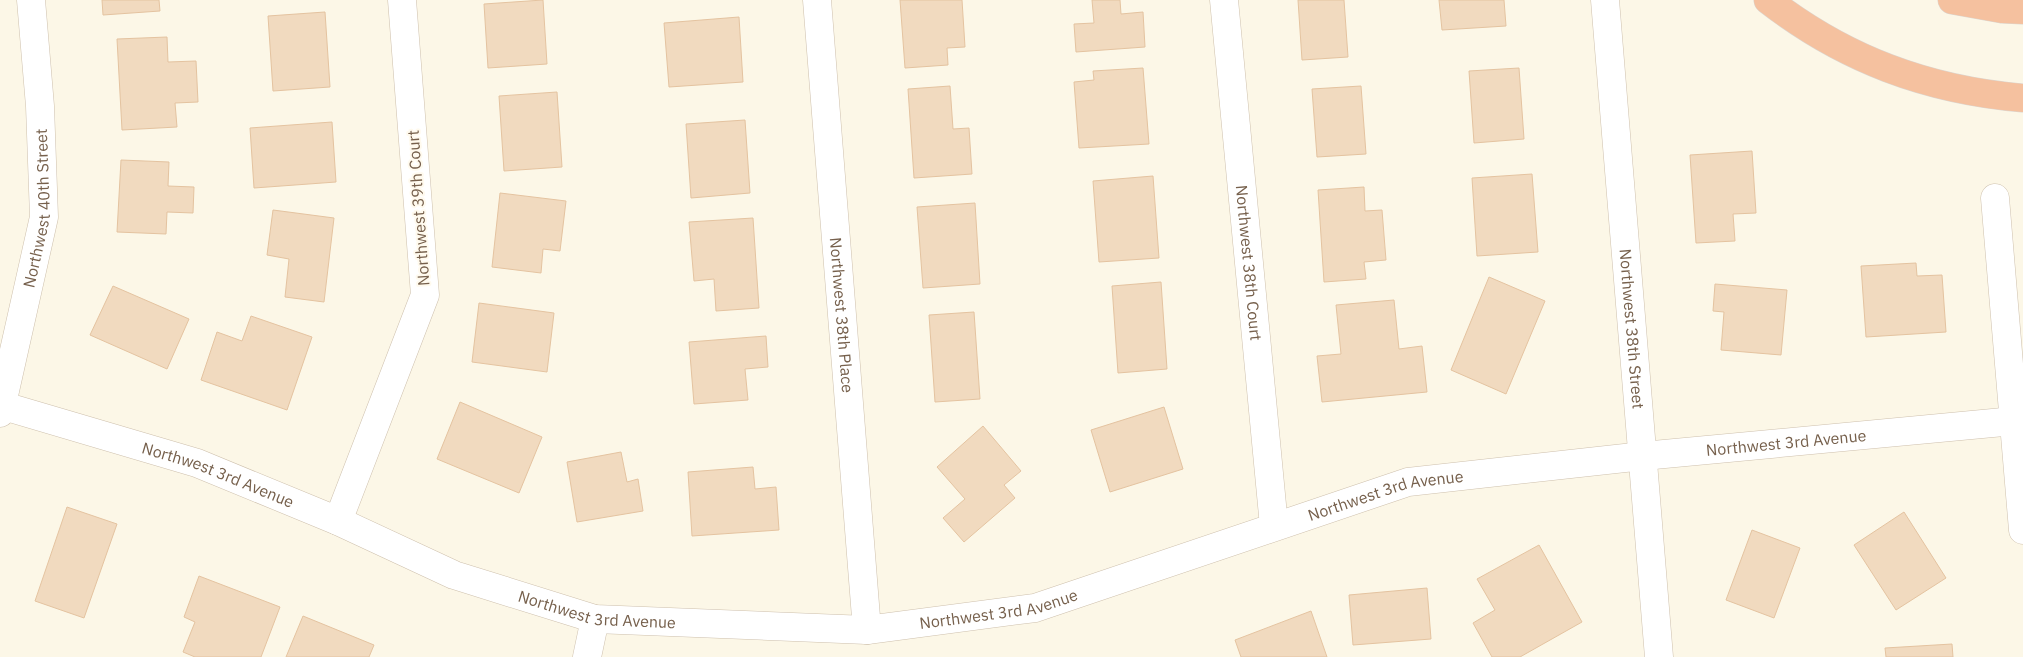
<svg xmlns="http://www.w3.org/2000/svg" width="2023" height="657" viewBox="0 0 2023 657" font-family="'IBM Plex Sans',sans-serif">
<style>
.building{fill:#f1dabf;stroke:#e4c3a0}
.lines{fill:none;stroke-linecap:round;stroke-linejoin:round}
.minor-casing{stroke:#cec0ad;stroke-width:29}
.motorway-casing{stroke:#dbd6d0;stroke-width:29}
.minor{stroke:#fff;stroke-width:28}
.motorway{stroke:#f5c19f;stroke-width:28}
.labels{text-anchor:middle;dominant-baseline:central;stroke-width:4;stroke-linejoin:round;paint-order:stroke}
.street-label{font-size:16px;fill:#76604c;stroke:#fffaee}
</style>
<rect width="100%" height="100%" fill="#fcf7e7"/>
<path class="building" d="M102 0H159L160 11 103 15Z
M543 0 547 64 488 68 484 4Z
M900 0H962L965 47 947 48 948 65 905 68Z
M1092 0H1120L1121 14 1143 12 1145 47 1076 52 1074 24 1094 23Z
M1298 0H1344L1348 57 1302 60Z
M1439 0H1504L1506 26 1442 30Z
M325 12 330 87 273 91 268 16Z
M739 17 743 82 669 87 664 23Z
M167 37 168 62 196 61 198 102 175 103 177 127 122 130 117 39Z
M1143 68 1149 144 1079 148 1074 82 1094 80 1093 71Z
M1519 68 1524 139 1474 143 1469 71Z
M950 86 953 129 969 128 972 174 914 178 908 89Z
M1361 86 1366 154 1317 157 1312 89Z
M557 92 562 167 504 171 499 96Z
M745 120 750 193 691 198 686 124Z
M332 122 336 182 254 188 250 128Z
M1752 151 1756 213 1733 214 1735 241 1696 243 1690 155Z
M121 160 169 162 168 186 194 187 193 213 167 212 166 234 117 232Z
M1532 174 1538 252 1477 256 1472 178Z
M1153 176 1159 258 1099 262 1093 181Z
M1364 187 1365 211 1382 210 1386 260 1364 262 1366 279 1324 282 1318 190Z
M500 193 566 201 560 251 543 249 541 273 492 267Z
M975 203 980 284 923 288 917 207Z
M273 210 334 218 324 302 285 297 289 259 267 255Z
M753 218 759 308 716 311 714 279 694 281 689 222Z
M1916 263 1917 276 1942 275 1946 332 1866 337 1861 266Z
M1489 277 1545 301 1506 394 1451 370Z
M1161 282 1167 369 1118 373 1112 286Z
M1715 284 1787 290 1781 355 1721 350 1724 312 1713 311Z
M113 286 189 319 167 369 90 335Z
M1394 300 1399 349 1422 346 1427 392 1322 402 1317 356 1341 354 1336 305Z
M479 303 554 313 547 372 472 362Z
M974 312 980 399 935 402 929 315Z
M251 316 312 337 287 410 201 380 217 332 242 341Z
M766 336 768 367 745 369 748 400 694 404 689 342Z
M460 402 542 437 519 493 437 459Z
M1164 407 1183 469 1110 492 1091 430Z
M983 426 1021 471 1004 485 1015 498 964 542 943 518 965 499 937 467Z
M621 452 627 482 638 479 643 511 577 522 567 462Z
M753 467 755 489 776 487 779 530 692 536 688 472Z
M67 507 117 524 84 618 35 601Z
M1904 512 1946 578 1896 610 1854 545Z
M1752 530 1800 548 1774 618 1726 600Z
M1539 545 1582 622 1520 657H1492L1473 623 1495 610 1477 579Z
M199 576 280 607 261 657H195L183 652 195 622 184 617Z
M1427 588 1431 639 1353 645 1349 595Z
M1311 611 1327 657H1241L1235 640Z
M303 616 374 645 369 657H286Z
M1952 644 1953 657H1886L1885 648Z"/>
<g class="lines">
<g class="minor-casing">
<g id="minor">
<path id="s1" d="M817 0 867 630"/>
<path id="s2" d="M1224 0 1274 526"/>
<path id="s3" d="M1605 0 1659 657"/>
<path d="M1995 198 2023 530"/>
<path id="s4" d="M0 405 197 463 338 521 454 575 595 619 867 630 1035 608 1408 482 1643 456 2014 421 2023 411"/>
<path id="s5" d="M0 413 44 217 40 106 31 0"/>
<path d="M338 521 425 295 402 0"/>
<path d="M587 657 595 619"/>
</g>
</g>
<g class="motorway-casing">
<path id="motorway" d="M1768 0C1844 59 1927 90 2023 98
M1952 0 2002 9 2023 10"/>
</g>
<use href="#minor" class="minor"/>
<use href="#motorway" class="motorway"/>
</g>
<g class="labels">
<g class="street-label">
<text stroke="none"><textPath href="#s5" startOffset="209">Northwest 40th Street</textPath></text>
<text transform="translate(418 208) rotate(-94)">Northwest 39th Court</text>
<text stroke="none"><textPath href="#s2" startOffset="264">Northwest 38th Court</textPath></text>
<text stroke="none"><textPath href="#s1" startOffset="316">Northwest 38th Place</textPath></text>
<text stroke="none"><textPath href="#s3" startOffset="330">Northwest 38th Street</textPath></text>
<text stroke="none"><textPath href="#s4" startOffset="1849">Northwest 3rd Avenue</textPath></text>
<text stroke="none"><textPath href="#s4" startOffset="229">Northwest 3rd Avenue</textPath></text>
<text stroke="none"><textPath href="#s4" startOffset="1444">Northwest 3rd Avenue</textPath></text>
<text stroke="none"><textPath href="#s4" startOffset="634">Northwest 3rd Avenue</textPath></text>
<text stroke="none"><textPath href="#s4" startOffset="1039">Northwest 3rd Avenue</textPath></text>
</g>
</g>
</svg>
